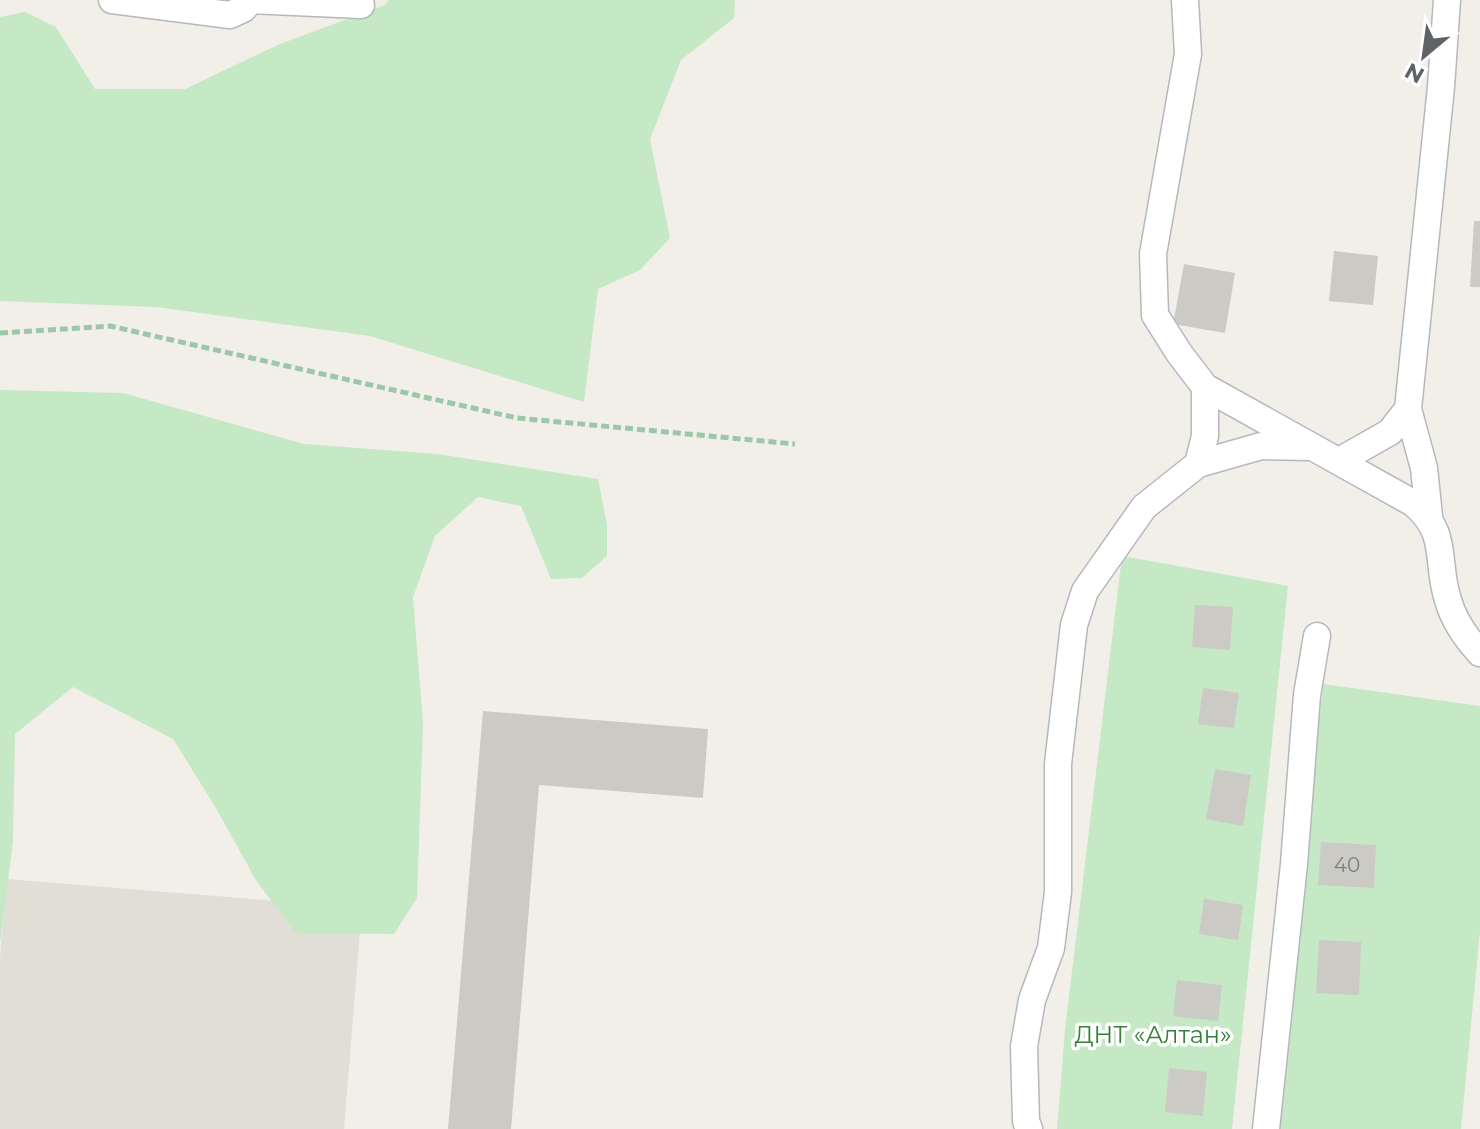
<svg xmlns="http://www.w3.org/2000/svg" width="1480" height="1129" viewBox="0 0 1480 1129" font-family="Montserrat,sans-serif">
<style>
.education{fill:#e1ded6}
.green{fill:#c5e8c5}
.building{fill:#cccac5}
.lines{fill:none;stroke-linecap:round;stroke-linejoin:round}
.street-casing{stroke:#b5b8bc;stroke-width:29}
.path{stroke:#9cc7a9;stroke-width:5;stroke-dasharray:8 4;stroke-linecap:butt}
.street{stroke:#fff;stroke-width:26}
.labels{text-anchor:middle;dominant-baseline:central;stroke-width:7;stroke-linejoin:round;paint-order:stroke}
.number-label{font-size:20px;fill:#7a7d7f}
.park-label{font-size:24px;fill:#348238;stroke:#fff}
</style>
<rect width="100%" height="100%" fill="#f1efe8"/>
<path class="education" d="M6 879 362 908 344 1129H0V960Z"/>
<path class="green" d="M389 0H735L734 18 681 60 650 139 670 238 640 270 598 289 584 402 370 336 156 307 0 301V17L25 12 56 27 95 89H185L280 44 385 5Z
M0 390 123 393 304 444 437 454 598 479 607 524V556L582 578 551 579 521 506 478 497 435 536 413 597 423 724 417 898 394 934 296 933 257 882 213 803 173 739 73 687 15 734 13 841 0 943Z
M1122 556 1288 586 1232 1129H1057L1065 1030Z
M1323 684 1480 706V931L1461 1129H1277Z"/>
<path class="building" d="M1474 221H1480V287H1470Z
M1334 251 1378 256 1373 305 1329 301Z
M1184 264 1235 273 1225 333 1173 324Z
M1195 605 1233 607 1230 650 1192 647Z
M1203 688 1239 693 1234 728 1198 724Z
M483 711 708 729 703 798 539 785 511 1129H448Z
M1215 769 1251 775 1243 826 1206 819Z
M1321 842 1376 845 1374 888 1318 885Z
M1204 899 1243 905 1238 940 1199 934Z
M1319 940 1361 942 1359 995 1316 993Z
M1177 980 1222 985 1218 1021 1173 1016Z
M1169 1068 1207 1072 1203 1116 1165 1112Z"/>
<g class="lines">
<g class="street-casing">
<path id="street" d="M112 0 230 15 243 9 251 0 361 5
M1185 0 1188 54 1153 254 1155 315 1179 353 1205 387
M1339 461 1390 432 1408 409
M1198 464 1261 446 1310 447
M1429 516 1424 468 1408 409 1441 87 1447 0
M1029 1129 1026 1121 1024 1046 1032 1000 1051 948 1058 892V764L1074 625 1085 591 1144 507 1198 464 1205 436V387L1413 503C1450 534 1435 560 1448 600 1454 621 1465 637 1480 653
M1266 1129 1294 864 1307 695 1317 636"/>
</g>
<path class="path" d="M0 333 110 326 517 418 795 444"/>
<use href="#street" class="street"/>
</g>
<g class="labels">
<g class="number-label">
<text x="1347" y="865">40</text>
</g>
<g class="park-label">
<text x="1153" y="1034">ДНТ «Алтан»</text>
</g>
</g>
<g transform="translate(1424 56) rotate(209)" stroke="#ffffff" stroke-width="6" paint-order="stroke">
<path d="M0-6L14 30L0 20L-14 30Z" fill="#5f6368"/>
<text y="-12" font-size="22" font-weight="bold" text-anchor="middle" fill="#5f6368">N</text>
</g>
</svg>
